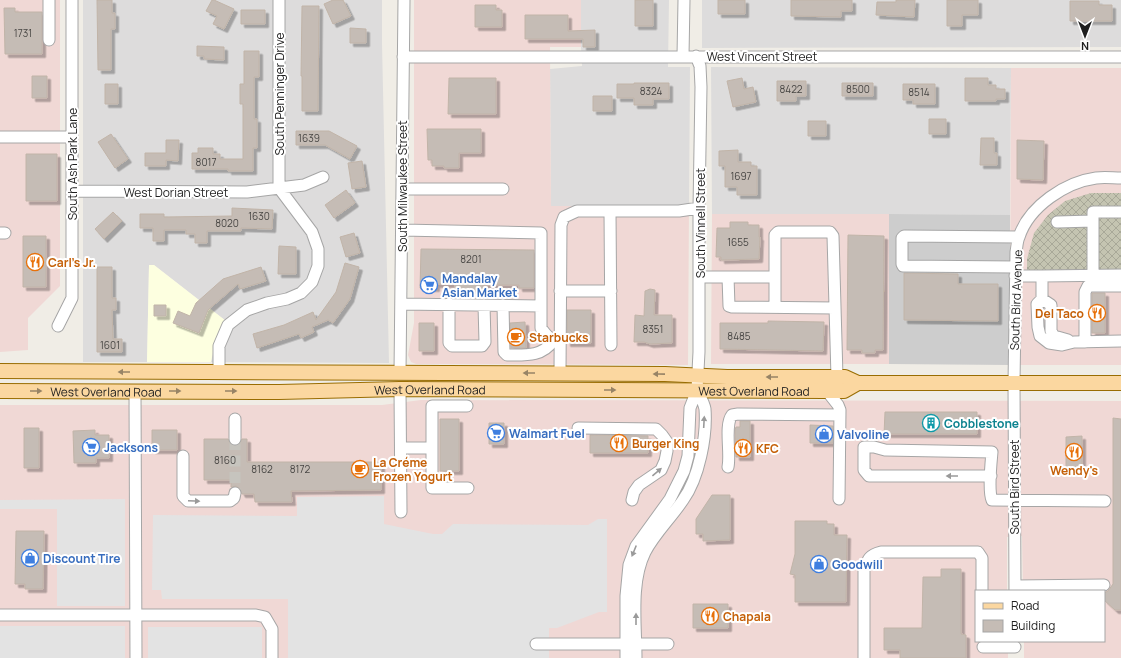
<svg xmlns="http://www.w3.org/2000/svg" width="1121" height="658" viewBox="0 0 1121 658" font-family="Manrope,sans-serif">
<style>
.residential{fill:#dddcdc}
.commercial{fill:#f0d8d5}
.education{fill:#fdffe0}
.religious{fill:#cdcdcd}
.construction{fill:url(#construction-cross-hatch)}
.parking{fill:#e3e3e3}
.building{fill:#c5bcb5;stroke:#c1b4a8;filter:url(#shadow)}
.lines{fill:none;stroke-linecap:round;stroke-linejoin:round}
.minor-tunnel{stroke:#c6c4be;stroke-width:11;stroke-dasharray:11 5.5;stroke-linecap:butt}
.minor-casing{stroke:#a6a6a6;stroke-width:13}
.major-casing{stroke:#996d02;stroke-width:16}
.minor{stroke:#fff;stroke-width:11}
.major{stroke:#fbd7a0;stroke-width:14}
.oneway{fill:#988466}
.oneway2{fill:#9a9a9a}
.labels{text-anchor:middle;dominant-baseline:central;stroke-width:4;stroke-linejoin:round;paint-order:stroke}
.number-label{font-size:10px;fill:#484644}
.street-label{font-size:12px;fill:#1f1f1f;stroke:#fff}
.food-label{font-size:12px;font-weight:bold;fill:#c56008;stroke:#fff;text-anchor:start}
.shop-label{font-size:12px;font-weight:bold;fill:#366cbe;stroke:#fff;text-anchor:start}
.culture-label{font-size:12px;font-weight:bold;fill:#0d838f;stroke:#fff;text-anchor:start}
</style>
<defs>
<pattern id="construction-cross-hatch" width="8" height="8" patternUnits="userSpaceOnUse"><rect width="8" height="8" fill="#c4c4b1"/><path d="M0 0l8 8M0 8l8-8" fill="none" stroke="#a8a898"/></pattern>
<filter id="shadow"><feDropShadow dx="3.5" dy="3.5" stdDeviation="0" flood-color="#0004"/></filter>
</defs>
<rect width="100%" height="100%" fill="#f0ede6"/>
<path class="residential" d="M83 0H382V44L389 363 211 362 216 338 226 321 154 265 149 266 147 362H83Z
M581 0H669L668 67H690L689 206H551L550 69 582 66 581 47Z
M702 0H1121V47L702 48Z
M711 67 1011 68 1010 215 712 214Z"/>
<path class="commercial" d="M0 0H60V286L28 318V350L0 352Z
M414 0H581V47H550L551 206H689L688 365 416 364 411 362 408 355 414 323Z
M1011 68H1121V365H1010Z
M712 214H889V364H711Z
M421 400 1121 401V658H1024V641H1104V591H1023L1022 536 1007 537V591H976V641H1008V658H0V405H382Z"/>
<path class="education" d="M149 265H154L226 321 216 338 211 362H147Z"/>
<path class="religious" d="M889 214 1010 215V365L889 364Z"/>
<path class="construction" d="M1091 193H1121V279H1027V259L1034 233 1048 215 1065 201Z"/>
<path class="parking" d="M384 496V524L433 534H442L453 524 588 525 598 519H607V612H599L557 628H549V658H288V599H162L161 590H152L153 515 297 516V497Z
M125 499V606H57V509H0V500Z
M0 626H125V658H0Z
M148 627H262V658H148Z"/>
<path class="building" d="M97 0H112V13H115V29H111V70H98Z
M212 0H214L234 9 224 29 213 24 217 16 206 11Z
M333 0H343L351 16 333 24 324 4Z
M635 0H653V26H635Z
M718 0H745V14H718Z
M791 0H852V11H841V17L791 16Z
M896 0H915L914 17 876 15 877 2H896Z
M947 0H978V15H962V26H947Z
M1070 1H1099V5H1112V21H1070Z
M475 5H496V10H502V27H475Z
M302 6H319L318 111H302V76H301Z
M4 8H15V12H42V54H5Z
M241 10H265V24H241Z
M525 15H568V31L595 30V47H583V39H525Z
M350 28 366 29V43H350Z
M197 46 224 47V60L204 59V56H197Z
M244 51H259V77H254V119H257V148H253V171H228V169H192V153H198V148H213V154H220V159H243V104H240V84H244Z
M32 76H47V98H32Z
M449 78H496V114H448Z
M742 78 744 89 753 87 756 102 733 107 727 81Z
M965 78H988V85H996V89H1005V99H996V101H965Z
M777 81H806V96H796V101H777Z
M634 83H669V99H653V105H634V98H617V84H634Z
M842 83H873V96H842Z
M105 84H118V104H105Z
M903 84H935V104H913V100H903Z
M593 96H612V111H593Z
M929 119H946V134H929Z
M808 121H826V136H808Z
M427 129H481V153H459V168H444V166H432V160H428Z
M296 131H329L357 146 350 159 325 145H296Z
M111 134 128 159 115 168 98 142Z
M981 138H994V153H997V165H980Z
M166 140H179L178 161 166 160V166H145V153H166Z
M1017 140 1044 141 1043 180 1017 179Z
M738 150V162H751V166H757V195H737V187H725V166H719V151Z
M26 154H57V201H26Z
M362 161 366 187 352 189 348 163Z
M346 190 355 203 334 218 325 205Z
M232 208 273 210 272 229 241 228V231H207V243H195V234H186V230H164V241H153V228H140V214H164V217L232 216Z
M113 212 122 221 104 239 95 229Z
M730 222H748V225H759V237H760L759 259 721 260V257H716L717 228H730Z
M354 233 360 253 346 257 340 237Z
M848 235 884 236 883 350H875V353H862V350H847Z
M23 236H46V287H23Z
M279 246 296 247V274H278Z
M421 249 534 250V288H519V285H483V290L455 289V284H436V288H420Z
M345 263 359 267 350 299 333 323 328 320 312 327 314 332 301 338 299 334 257 348 253 334 284 325 313 312 316 320 336 292Z
M97 267H112V298H116V310H112L113 339H122V352H97Z
M261 267 266 281 240 289 238 284 208 310 199 333 173 323 178 311 190 316 196 303 223 279Z
M904 273 958 274V284H998V321L904 320Z
M650 289 655 290 654 315H672V343L650 344 644 342H634L635 315 644 316 645 291Z
M1092 293H1105V333H1092Z
M154 305H166V316H154Z
M567 310H591V343H567Z
M768 321 824 322 823 351 720 349V323H768Z
M525 322 526 348H511L510 323Z
M419 323H434V351H419Z
M885 412H977V434H884Z
M1113 418 1121 419V610H1115L1104 600V593L1108 591 1113 584Z
M440 419H459V471H440Z
M740 421H750V457H736L735 430 736 427H740Z
M489 423H504V444H489Z
M810 425 833 426V443H810Z
M24 428H39V468H24Z
M95 430V435H109V458H96V463H74L73 431Z
M152 430H177V450H152Z
M590 435 648 436V453H590Z
M1082 436V467H1079V471H1066V437Z
M204 439H228L231 445 235 446 239 445 242 439H247V462H381V490L291 491 292 502H255L254 494H242L239 488 236 486 231 487V480H204Z
M712 495H730V540L703 541V534H696V519Z
M795 521H827V524H834V535H847L846 602H795V575L790 574 795 554Z
M16 531H44L43 589H25V584H15Z
M941 569H961V634L966 635V658H900V650H884V628H922L923 577H941Z
M693 604H728V628H693Z"/>
<g class="lines">
<path class="minor-tunnel" d="M235 439V493"/>
<g class="minor-casing">
<path id="minor" d="M49 0V40
M683 56 684 0
M403 57H1121
M0 137H72
M402 189H503
M72 191 247 192 304 185 323 177
M1093 221V212H1121
M1057 222 1093 221V275
M402 230 541 233V328C546 335 550 340 560 342
M0 233H5
M1015 267 903 266 902 264V238L904 236 1019 237
M1015 276H1042V299L1037 304 1038 327 1040 336 1049 343 1062 345 1074 342 1121 341
M1042 276 1121 275
M700 277H775V235L778 232H830L833 236 837 377
M728 277 729 306 732 307 835 308
M560 291H611
M1042 299 1051 305V331L1054 336 1068 340
M401 304 541 306
M449 304V343L452 346H482L485 342 484 305
M503 305 504 352 507 355C525 355 542 357 553 341
M775 307V277
M58 326 72 298V0
M1085 342V292L1088 286H1121
M611 345 610 211H679L699 208
M219 372V346L228 325 247 310 267 303 287 299 301 293 312 282 318 266V249L312 232 279 188V0
M400 373 404 0
M560 373 561 225 564 217 577 211H610
M400 389 401 512
M135 391 136 658
M827 391 838 405 840 410 839 499
M467 406H432V488H468
M578 428 656 429 662 435 667 442V451L665 461 661 470 639 485 634 492 632 500
M235 439V419
M401 448H432
M183 456V496L188 501H230L234 498 235 493
M728 467C731 453 724 425 732 415L738 414 840 415
M991 476H869L864 470V447H874L885 450 992 452C991 463 988 491 992 500L1105 501
M1015 586 1104 585
M1015 591 1014 383 1016 252C1017 247 1017 241 1019 237 1029 206 1066 182 1096 178 1104 177 1113 178 1121 178
M0 615H256L265 617 272 629V658
M536 644H668
M983 647H1015
M626 658V596L629 565 636 546 670 499 684 471 688 456 690 408 697 390 699 352V208L701 87 700 66 696 56
M636 658C636 625 630 582 645 552 655 533 671 518 683 500 699 478 707 436 705 409 704 403 700 396 697 390
M864 658V570C868 559 869 555 881 552H978L982 558V591"/>
</g>
<g class="major-casing">
<g id="major">
<path d="M0 371 665 374 727 377H845L858 383H1121"/>
<path id="s1" d="M0 391 279 392 400 389 827 391H844L858 383"/>
</g>
</g>
<use href="#minor" class="minor"/>
<use href="#major" class="major"/>
</g>
<defs><path id="oneway-solid" d="M-6-.8H1V-3.2L6.5 0L1 3.2V.8H-6Z"/></defs>
<g class="oneway">
<use href="#oneway-solid" transform="translate(124 372) rotate(-180)"/>
<use href="#oneway-solid" transform="translate(529 373) rotate(-180)"/>
<use href="#oneway-solid" transform="translate(659 374) rotate(-179)"/>
<use href="#oneway-solid" transform="translate(772 377) rotate(180)"/>
<use href="#oneway-solid" transform="translate(610 390)"/>
<use href="#oneway-solid" transform="translate(36 391)"/>
<use href="#oneway-solid" transform="translate(175 391)"/>
<use href="#oneway-solid" transform="translate(231 391)"/>
</g>
<g class="oneway2">
<use href="#oneway-solid" transform="translate(704 422) rotate(-87)"/>
<use href="#oneway-solid" transform="translate(657 472) rotate(-40)"/>
<use href="#oneway-solid" transform="translate(952 476) rotate(-180)"/>
<use href="#oneway-solid" transform="translate(194 501) rotate(2)"/>
<use href="#oneway-solid" transform="translate(634 551) rotate(112)"/>
<use href="#oneway-solid" transform="translate(636 619) rotate(-90)"/>
</g>
<defs>
<g id="restaurant-ring" transform="scale(0.9)"><circle r="9.5" fill="#fff" stroke="#e8710a" stroke-width="1.5"/><path d="M-5-6h1v4h1v-4h1v4h1v-4h1v5L-1.5 .5V6h-2V.5L-5-1ZM5-6V6H3V1.5H1.5Q1.5-4 5-6Z" fill="#e8710a"/></g>
<g id="supermarket-ring" transform="scale(0.9)"><circle r="9.5" fill="#fff" stroke="#3f7fe0" stroke-width="1.5"/><path d="M-6-5.5h2.5l.6 2H6L4.5 2H-2.5L-4.4-4H-6ZM-1.5 3.2a1.3 1.3 0 1 0 .1 0ZM3 3.2a1.3 1.3 0 1 0 .1 0Z" fill="#3f7fe0"/></g>
<g id="cafe-ring" transform="scale(0.9)"><circle r="9.5" fill="#fff" stroke="#e8710a" stroke-width="1.5"/><path d="M-5.5-4.5H6V0H3Q3 3.5 0 3.5H-2.5Q-5.5 3.5-5.5 0ZM3-3.2v2h1.7v-2ZM-6 4.5H4V6H-6Z" fill="#e8710a"/></g>
<g id="building-ring" transform="scale(0.9)"><circle r="9.5" fill="#fff" stroke="#0f9aa8" stroke-width="1.5"/><path d="M-4-6H4V6H1V3H-1V6H-4ZM-2.5-4.3h1.7v1.8h-1.7ZM.8-4.3h1.7v1.8H.8ZM-2.5-1h1.7V.8h-1.7ZM.8-1h1.7V.8H.8Z" fill="#0f9aa8"/></g>
<g id="shop-ring" transform="scale(0.9)"><circle r="9.5" fill="#fff" stroke="#3f7fe0" stroke-width="1.5"/><path d="M-5-2.5h2.3a2.7 3.5 0 0 1 5.4 0H5L5.5 6h-11ZM-1.5-2.5h3a1.5 2.3 0 0 0-3 0Z" fill="#3f7fe0"/></g>
</defs>
<g fill-rule="evenodd">
<use href="#restaurant-ring" x="35" y="262"/>
<use href="#supermarket-ring" x="429" y="285"/>
<use href="#restaurant-ring" x="1097" y="313"/>
<use href="#cafe-ring" x="516" y="337"/>
<use href="#building-ring" x="931" y="423"/>
<use href="#supermarket-ring" x="496" y="433"/>
<use href="#shop-ring" x="824" y="434"/>
<use href="#restaurant-ring" x="619" y="443"/>
<use href="#supermarket-ring" x="91" y="447"/>
<use href="#restaurant-ring" x="743" y="448"/>
<use href="#restaurant-ring" x="1074" y="452"/>
<use href="#cafe-ring" x="360" y="469"/>
<use href="#shop-ring" x="30" y="558"/>
<use href="#shop-ring" x="819" y="564"/>
<use href="#restaurant-ring" x="710" y="616"/>
</g>
<g class="labels">
<g class="number-label">
<text x="23" y="33">1731</text>
<text x="791" y="89">8422</text>
<text x="858" y="89">8500</text>
<text x="651" y="91">8324</text>
<text x="919" y="92">8514</text>
<text x="309" y="138">1639</text>
<text x="206" y="162">8017</text>
<text x="741" y="176">1697</text>
<text x="259" y="216">1630</text>
<text x="227" y="223">8020</text>
<text x="738" y="242">1655</text>
<text x="471" y="259">8201</text>
<text x="653" y="329">8351</text>
<text x="739" y="336">8485</text>
<text x="110" y="345">1601</text>
<text x="225" y="460">8160</text>
<text x="262" y="469">8162</text>
<text x="300" y="469">8172</text>
</g>
<g class="street-label">
<text x="762" y="56">West Vincent Street</text>
<text transform="translate(279 94) rotate(-90)">South Penninger Drive</text>
<text transform="translate(72 164) rotate(-90)">South Ash Park Lane</text>
<text transform="translate(402 186) rotate(-90)">South Milwaukee Street</text>
<text x="176" y="192">West Dorian Street</text>
<text transform="translate(700 223) rotate(-90)">South Vinnell Street</text>
<text transform="translate(1016 300) rotate(-88)">South Bird Avenue</text>
<text stroke="none"><textPath href="#s1" startOffset="430">West Overland Road</textPath></text>
<text stroke="none"><textPath href="#s1" startOffset="754">West Overland Road</textPath></text>
<text stroke="none"><textPath href="#s1" startOffset="106">West Overland Road</textPath></text>
<text transform="translate(1014 487) rotate(-90)">South Bird Street</text>
</g>
<g class="food-label">
<text x="48" y="262">Carl's Jr.</text>
<text x="1084" y="313" text-anchor="end">Del Taco</text>
<text x="529" y="337">Starbucks</text>
<text x="632" y="443">Burger King</text>
<text x="756" y="448">KFC</text>
<text x="373" y="462">La Créme<tspan x="373" dy="14">Frozen Yogurt</tspan></text>
<text x="1074" y="470" text-anchor="middle">Wendy's</text>
<text x="723" y="616">Chapala</text>
</g>
<g class="shop-label">
<text x="442" y="278">Mandalay<tspan x="442" dy="14">Asian Market</tspan></text>
<text x="509" y="433">Walmart Fuel</text>
<text x="837" y="434">Valvoline</text>
<text x="104" y="447">Jacksons</text>
<text x="43" y="558">Discount Tire</text>
<text x="832" y="564">Goodwill</text>
</g>
<g class="culture-label">
<text x="944" y="423">Cobblestone</text>
</g>
</g>
<rect x="975" y="590" width="130" height="52" fill="#ffffff" stroke="#a5a5a5"/>
<rect x="983" y="603" width="20" height="6" fill="#fbd7a0" stroke="#a5a5a5"/>
<text x="1011" y="610" font-size="12" fill="#1f1f1f">Road</text>
<rect x="983" y="620" width="20" height="12" fill="#c5bcb5" stroke="#a5a5a5"/>
<text x="1011" y="630" font-size="12" fill="#1f1f1f">Building</text>
<g transform="translate(1085 36) rotate(180)" stroke="#ffffff" stroke-width="3" paint-order="stroke">
<path d="M0-3L7 15L0 10L-7 15Z" fill="#1f1f1f"/>
<text y="-6" font-size="11" font-weight="bold" text-anchor="middle" fill="#1f1f1f">N</text>
</g>
</svg>
